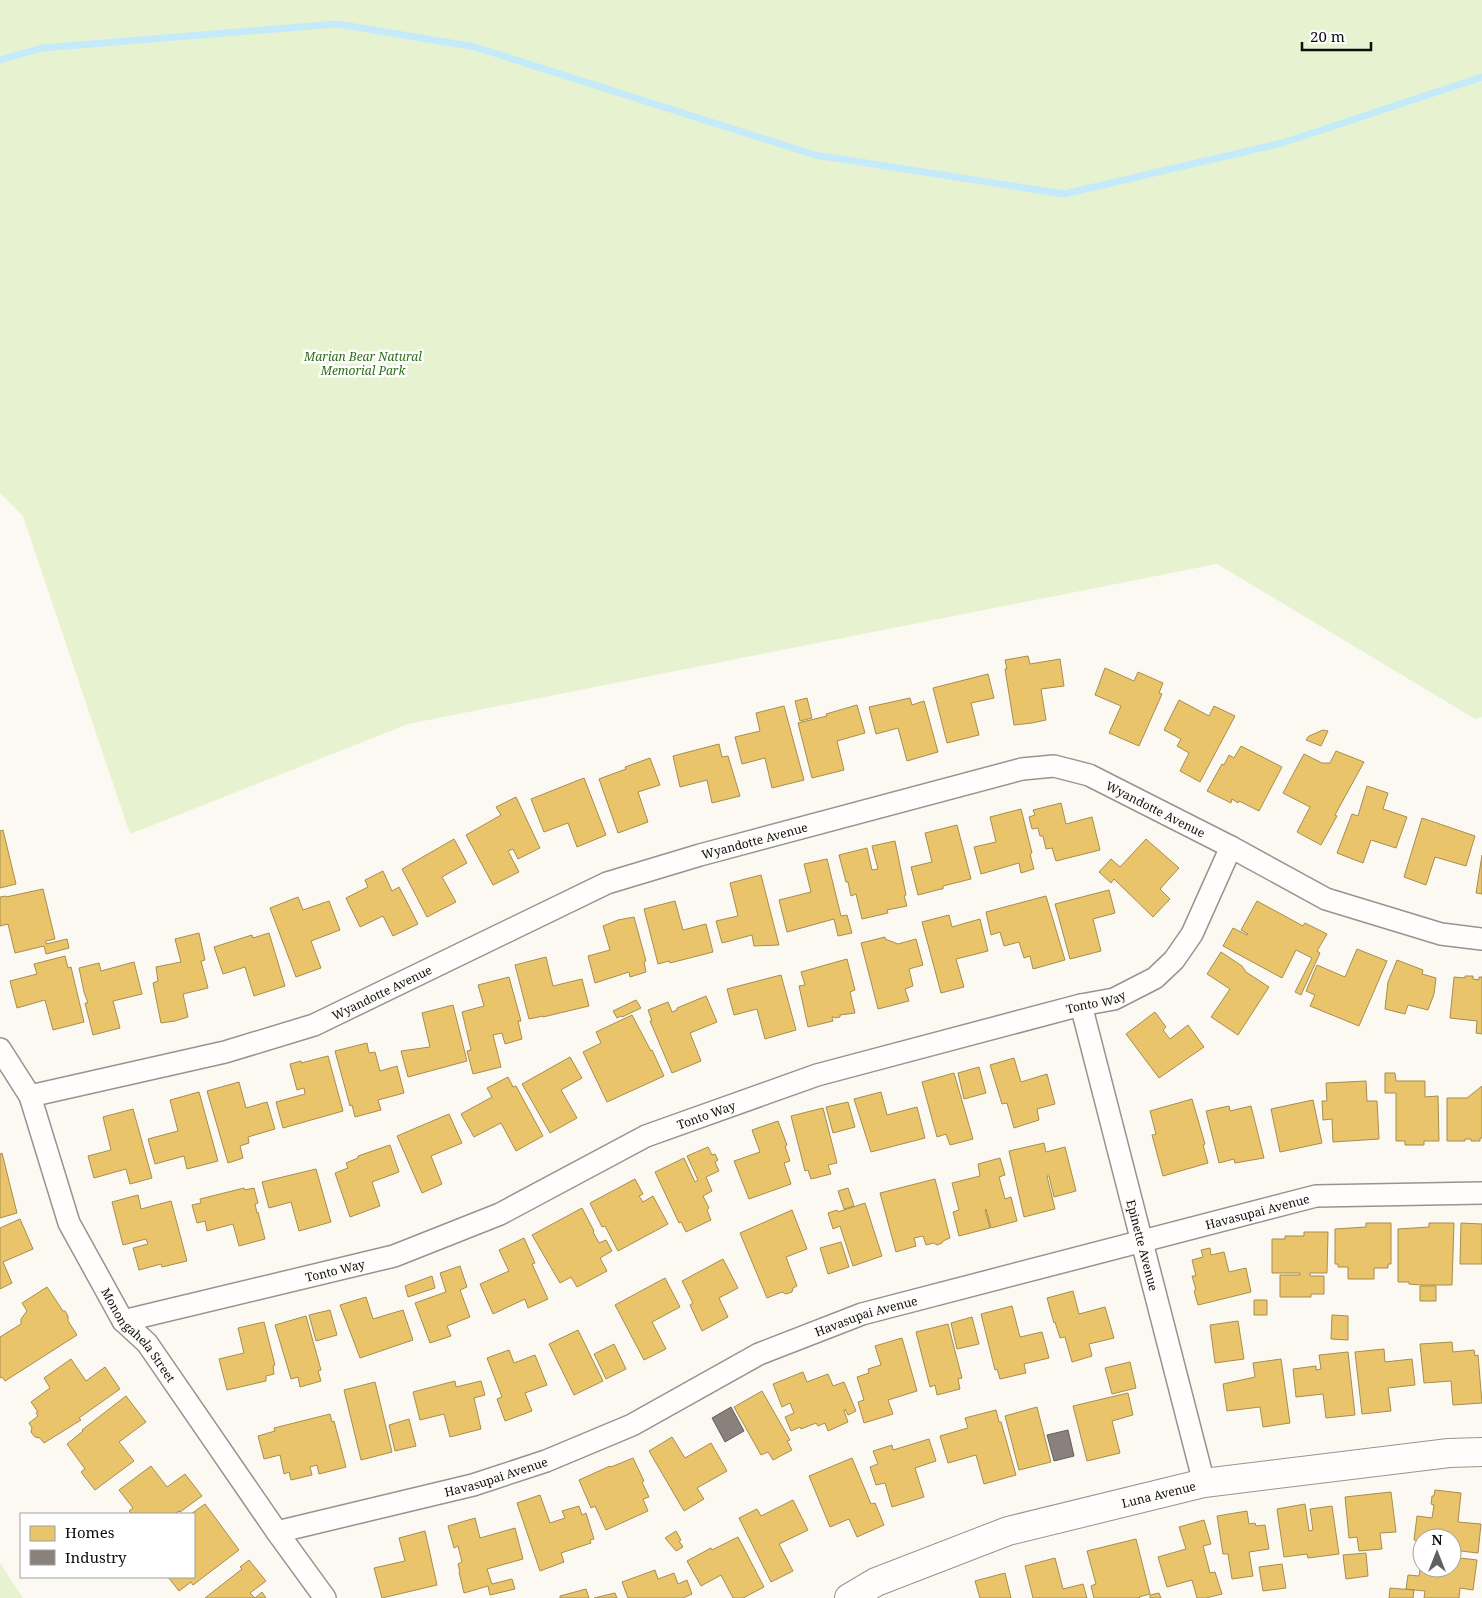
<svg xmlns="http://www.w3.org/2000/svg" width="1482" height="1598" viewBox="0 0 1482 1598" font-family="'Noto Serif',serif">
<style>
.green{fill:#e7f3d0}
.homes{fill:#e9c46a;stroke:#a78d4e}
.industry{fill:#8a817c;stroke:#655e5b}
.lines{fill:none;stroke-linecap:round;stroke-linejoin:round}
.stream{stroke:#c5eafa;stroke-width:7}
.minor-casing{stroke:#959491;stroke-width:24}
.tertiary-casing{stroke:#959491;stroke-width:30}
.minor{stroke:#fffefd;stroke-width:21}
.tertiary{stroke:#fffefd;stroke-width:28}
.labels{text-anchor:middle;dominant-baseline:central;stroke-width:5;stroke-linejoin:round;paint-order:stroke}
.park-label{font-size:12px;font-style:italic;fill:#2c6e17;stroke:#fff}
.street-label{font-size:12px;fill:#0e0e0e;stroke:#fff}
</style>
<rect width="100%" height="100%" fill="#fcf9f2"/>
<path class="green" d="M0 0H1482V717L1475 719 1217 564 408 724 130 834 23 516 0 493Z
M0 1563 23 1598H0Z"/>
<path class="homes" d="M1028 656 1030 664 1060 659 1064 686 1041 689 1046 720 1032 723 1014 725 1005 669H1007L1005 660Z
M1105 668 1134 681 1138 672 1163 683 1159 693 1162 694 1139 746 1109 733 1121 706 1095 695Z
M988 674 994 698 971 703 979 735 947 743 933 688Z
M807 698 812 718 800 721 795 701Z
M910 698 912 705 924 701 938 752 907 761 898 728 876 734 869 707Z
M1179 700 1209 716 1214 706 1235 716 1200 782 1180 771 1189 753 1177 746 1181 739 1164 730Z
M857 705 865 733 837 741 844 770 812 778 798 723 827 716 826 714Z
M784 706 804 780 772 788 765 758 742 764 735 737 760 731 756 713Z
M1323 730 1328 731 1321 746 1306 740 1309 736Z
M719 744 722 757 728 756 740 796 712 803 707 780 680 787 673 756Z
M1241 746 1282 767 1259 811 1239 801 1238 803 1232 799 1231 803 1207 791 1222 764 1224 765 1229 755 1234 758Z
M1336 751 1364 762 1335 815 1337 816 1321 845 1297 832 1310 807 1283 793 1304 754 1322 763H1330Z
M650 758 660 785 638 792 648 822 618 833 599 779 626 769 625 767Z
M584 778 606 835 577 847 568 823 544 832 531 799Z
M1367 786 1388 793 1383 809 1407 817 1396 848 1371 840 1363 863 1337 853 1352 814 1358 816Z
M516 797 540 848 518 859 513 849 508 851 519 872 493 885 466 835 501 815 496 807Z
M1061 803 1066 824 1092 817 1100 850 1056 861 1052 848 1046 849 1043 836H1040L1038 828 1032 829 1029 817 1035 815 1033 810Z
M1021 809 1032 853 1030 854 1034 869 1021 873 1019 863 981 874 974 847 996 842 990 817Z
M1422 818 1475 836 1466 866 1435 857 1426 885 1404 877Z
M957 825 971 879 943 886V889H941L918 895 911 867 932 862 925 833Z
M3 830 16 884 0 888V831Z
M454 839 467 863 442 877 456 902 427 917 402 869Z
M1146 839 1179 868 1160 889 1170 899 1153 917 1114 879 1111 883 1099 872 1111 859 1120 867Z
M895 841 906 895 904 896 907 906 887 910 888 913 862 919 856 894 851 896 848 882H846L839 855 867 848 872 870 878 869 872 846Z
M1482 855V894L1476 893Z
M827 859 841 916 847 915 852 933 838 936 834 919 787 932 779 900 811 892 804 864Z
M383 871 392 891 399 887 418 924 393 936 383 916 360 927 346 898 368 887 365 880Z
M761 875 779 945 754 946 752 935 722 943 716 921 738 916 730 883Z
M43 889 55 939 46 941V944L67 939 69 948 46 954 44 946 15 953 8 924 0 926V897L6 896V897Z
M1109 890 1115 913 1093 919 1101 951 1070 959 1055 904Z
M1046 896 1065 960 1033 969 1030 956 1024 958 1019 942 1004 946 1000 932 991 935 986 912Z
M298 897 303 910 329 901 340 930 311 941 321 968 296 977 270 908Z
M675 901 683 930 706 924 713 952 670 963 669 961 658 964 644 909Z
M1257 901 1303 926 1305 923 1327 934 1317 951 1320 953 1301 995 1295 992 1312 958 1296 950 1282 978 1223 946 1233 928 1247 935 1248 934 1241 930Z
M949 915 952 927 980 919 988 951 956 959 964 987 941 993 922 922Z
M634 917 646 961 644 962 646 972 630 977 629 972 595 983 588 956 610 950 603 926 618 920Z
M199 933 205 960 201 961 208 988 183 994 188 1017 175 1021 161 1023 153 983 158 981 156 967 181 962 175 939Z
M269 933 285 986 254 996 245 967 223 974 214 947 252 935 253 938Z
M885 937V939L898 944 916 939 923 965 909 969 913 986 905 989 909 1001 878 1009 861 943Z
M1357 949 1387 961 1359 1026 1310 1006 1315 995 1306 991 1317 965 1345 977Z
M1221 952 1242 966 1246 972 1269 987 1238 1035 1211 1017 1230 989 1207 974Z
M65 956 68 968 71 967 84 1022 53 1030 45 1000 17 1008 10 981 37 974 34 964Z
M546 957 553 986 582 979 589 1006 543 1017V1016L529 1019 515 965Z
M847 959 855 990 850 992 855 1013 840 1015V1017L835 1018 834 1017H832L833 1021 808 1027 799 986 805 985 801 972Z
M1397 960 1423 970 1422 974 1436 978 1434 994 1428 1010 1408 1005 1405 1014 1385 1009 1388 982Z
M134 962 142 994 113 1001 120 1028 93 1035 85 1003H88L84 992 79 968 99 963 101 971Z
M781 975 796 1030 765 1039 757 1009 734 1015 727 989Z
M1465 976H1473V979L1479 980V977H1482V1034L1476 1033 1477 1021 1450 1018 1454 977 1465 978Z
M509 977 521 1021H518L522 1039 505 1044 502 1033 493 1035 501 1067 473 1074 467 1051 471 1050 462 1012 484 1006 478 985Z
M706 996 717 1022 690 1033 701 1061 672 1073 650 1021H652L648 1010 668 1002 672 1012 677 1010V1008Z
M636 1000 641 1008 622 1017 621 1016 617 1018 613 1011Z
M453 1005 467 1061 408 1077 401 1051 430 1047 422 1013Z
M1155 1012 1166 1027 1163 1030 1170 1039 1188 1025 1204 1047 1159 1078 1126 1034Z
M632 1015 651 1051 652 1050 664 1076 607 1102 583 1052 601 1043 596 1032Z
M367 1043 369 1053 375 1052 380 1071 397 1066 404 1093 378 1100 381 1110 355 1117 352 1105 350 1106 335 1051Z
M328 1056 343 1111 283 1128 276 1102 305 1094 304 1088 297 1090 290 1064 301 1061V1063Z
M570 1057 582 1078 561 1090 577 1118 550 1133 522 1084Z
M1014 1058 1021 1082 1047 1074 1055 1104 1037 1109 1039 1120 1014 1128 1007 1103 1002 1104 990 1065Z
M979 1067 986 1093 964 1099 958 1073Z
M954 1073 973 1139 950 1145 946 1134 937 1137 922 1082Z
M1385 1073H1395L1396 1081H1425V1097L1438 1096 1439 1141H1424V1145H1405V1141H1396V1093H1385Z
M508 1077 513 1087 516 1086 543 1136 516 1151 501 1123 474 1137 461 1114 492 1097 487 1088Z
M1366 1081 1367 1101H1377L1379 1139 1333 1142 1332 1119 1323 1120 1322 1101H1327L1326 1083Z
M239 1082 246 1108 267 1102 275 1129 248 1137 249 1143 240 1146 243 1158 228 1163 207 1091Z
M1482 1086V1138H1480V1141H1471V1139H1465V1141H1447V1098H1467Z
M199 1092 218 1161 187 1169 184 1156 155 1164 148 1139 178 1131 170 1100Z
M881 1092 887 1115 917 1107 925 1138 871 1152 854 1099Z
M1192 1099 1205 1144 1203 1145 1208 1163 1163 1176 1152 1135 1156 1134 1150 1111Z
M1313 1100 1322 1143 1280 1152 1271 1109Z
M848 1102 855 1127 833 1133 826 1107Z
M1229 1106 1230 1111 1251 1106 1264 1158 1235 1163 1234 1159 1219 1163 1206 1111Z
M823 1108 837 1163 828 1165 831 1174 811 1179 808 1170 805 1171 791 1116Z
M133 1109 152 1178 130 1184 126 1169 94 1178 88 1156 111 1150 103 1117Z
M449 1114 462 1143 431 1156 442 1184 422 1193 397 1136Z
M778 1121 787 1145 785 1146 790 1161 784 1163 791 1184 749 1199 734 1161 760 1152 752 1130Z
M1044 1143 1046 1152 1065 1147 1076 1191 1054 1197 1049 1176H1047L1055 1209 1024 1217 1009 1151Z
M390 1145 399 1172 372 1182 380 1206 350 1217 335 1173 348 1168 346 1163 358 1158V1156Z
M708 1147 712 1155 715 1154 718 1160 715 1162 719 1171 706 1177 712 1191 703 1196 709 1208 707 1210 711 1220 686 1232 681 1222 679 1223 655 1172 684 1158 695 1182 698 1180 687 1156Z
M2 1153 17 1213 0 1218V1154Z
M1000 1158 1005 1175 999 1177 1005 1199 1011 1197 1017 1221 991 1228 986 1209 985 1210 990 1228 959 1236 953 1212 959 1210 952 1183 980 1176 978 1164Z
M316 1169 331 1222 299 1231 291 1202 269 1208 262 1182Z
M635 1179 643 1194 639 1196 643 1202 653 1196 668 1224 618 1251 605 1226 602 1227 590 1203Z
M935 1179 950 1238 943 1241 942 1243 937 1245 934 1243 926 1245 923 1236 914 1238 916 1246 896 1252 880 1193Z
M244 1188 245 1190 254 1188 258 1203 255 1204 257 1213 258 1212 265 1239 239 1246 233 1224 207 1231 205 1221 197 1223 192 1205 201 1203 200 1199Z
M848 1188 854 1206 844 1209 838 1191Z
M138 1195 141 1209 171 1201 187 1261 162 1267 161 1264 139 1270 133 1248 148 1244 146 1239 123 1245 112 1202Z
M865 1203 882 1256 853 1266 840 1226 833 1229 828 1213 837 1210 838 1212Z
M582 1208 594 1231 593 1232 599 1243 606 1240 612 1251 600 1258 607 1271 577 1287 571 1277 560 1283 532 1235Z
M792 1210 807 1249 786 1257 797 1286 793 1288 792 1292 786 1294 782 1292 767 1298 740 1233Z
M20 1219 33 1249 3 1262 12 1283 0 1289V1228Z
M1366 1223H1391V1264H1388V1268H1374V1279H1348V1267H1338V1264H1335V1229L1366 1227Z
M1429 1223H1454L1452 1285H1421L1409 1284V1282H1398V1229L1429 1227Z
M1461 1223 1482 1224V1264H1460Z
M1304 1232H1328L1327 1273H1310V1276H1324V1294H1311V1297H1280V1275H1300V1273H1272V1239H1285V1236H1304Z
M524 1238 535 1263 532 1264 548 1299 528 1308 525 1299 493 1314 480 1284 509 1271 499 1250Z
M841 1242 849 1267 828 1274 820 1248Z
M1210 1248 1211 1255 1224 1252 1229 1272 1246 1268 1251 1292 1198 1305 1194 1291 1196 1290 1192 1276H1196L1192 1260 1203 1257 1201 1250Z
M723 1259 738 1288 719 1298 728 1317 702 1331 690 1305 693 1303 682 1281Z
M460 1266 467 1287 460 1290 470 1317 447 1326 451 1336 430 1343 415 1303 446 1292 440 1273Z
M432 1276 435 1288 408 1297 405 1286Z
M665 1278 680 1307 652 1322 666 1349 644 1360 615 1305Z
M1420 1286H1436V1301H1420Z
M47 1287 63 1311H65L68 1316V1321L77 1335 5 1381 2 1377 0 1378V1337L21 1324V1319L27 1311 22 1303Z
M1073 1291 1079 1314 1105 1307 1114 1338 1089 1344 1092 1356 1072 1362 1065 1337 1060 1338 1055 1322 1054 1323 1047 1298Z
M366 1297 373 1319 403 1310 413 1340 360 1358 340 1305Z
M1254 1300H1267V1315H1254Z
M1012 1306 1020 1337 1042 1332 1049 1358 1024 1364 1026 1373 1000 1379 997 1369 995 1370 981 1314Z
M330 1310 337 1335 316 1341 309 1315Z
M1332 1315 1348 1316V1340L1331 1339Z
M306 1316 321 1370 318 1371 321 1381 300 1387 298 1377 291 1379 275 1325Z
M972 1317 979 1344 957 1349 951 1323Z
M1238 1321 1244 1359 1215 1363 1210 1325Z
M264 1322 275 1365 273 1366 274 1374 266 1376V1381L227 1390 219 1359 244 1353 238 1328Z
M948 1324 962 1378 958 1379 960 1389 937 1395 935 1385 930 1387 916 1332Z
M578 1330 603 1381 574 1395 549 1344Z
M902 1338 917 1391 888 1400 893 1414 864 1423 858 1402 864 1400 857 1377 869 1373 868 1369 881 1365 875 1346Z
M1452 1342 1453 1352 1474 1350 1475 1356 1478 1355 1482 1403 1453 1405 1451 1381 1424 1383 1420 1344Z
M614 1344 626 1369 606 1379 594 1354Z
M1384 1349 1385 1362 1412 1359 1415 1385 1388 1388 1391 1411 1362 1414 1355 1352Z
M509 1350 514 1363 535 1355 547 1385 525 1393 532 1411 505 1421 497 1399 502 1397 487 1358Z
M1348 1352 1355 1415 1326 1418 1323 1394 1296 1397 1293 1369 1316 1366V1370L1321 1369 1319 1355Z
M71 1359 86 1381 105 1367 120 1389 79 1418 81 1420 44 1443 40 1438 35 1437 31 1432 32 1428 29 1423 38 1416 36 1413 38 1412 31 1402 50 1388 44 1378Z
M1281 1359 1290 1423 1263 1427 1260 1407 1227 1411 1223 1384 1255 1377 1253 1363Z
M1130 1362 1136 1388 1112 1394 1105 1368Z
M803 1372 807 1382 828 1374 833 1386 844 1382 856 1411 848 1415 845 1409 844 1411 848 1422 828 1431 825 1423 818 1426 816 1423 801 1429 800 1427 791 1431 785 1417 794 1413 790 1403 782 1407 773 1384Z
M455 1381 456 1387 481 1381 485 1395 474 1398 481 1429 450 1437 444 1414 420 1420 413 1392Z
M375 1382 392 1452 361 1460 344 1390Z
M762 1391 790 1440 787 1441 792 1450 773 1460 768 1452 761 1455 734 1407Z
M1128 1393 1133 1415 1112 1421 1120 1453 1087 1461 1073 1406Z
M126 1396 146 1422 119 1442 134 1461 95 1490 81 1472 85 1469 67 1444 83 1431 82 1430Z
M1037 1407 1051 1462 1019 1470 1005 1416Z
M996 1410 999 1422H1001L1016 1475 984 1484 976 1455 948 1463 940 1436 968 1428 965 1418Z
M330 1414 332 1422 334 1421 346 1467 319 1474 317 1465 310 1467 312 1475 291 1480 289 1472 284 1474 280 1455 264 1459 258 1436 275 1431 274 1428Z
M409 1419 416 1446 395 1451 389 1425Z
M672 1437 685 1458 711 1443 727 1471 697 1488 704 1499 684 1511 649 1451Z
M929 1439 936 1461 915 1468 924 1497 892 1507 885 1483 876 1485 870 1467 878 1464 873 1451 892 1445 893 1450Z
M633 1458 644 1481 642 1482 649 1497 643 1499 648 1511 606 1530 595 1506 591 1508 579 1480 610 1466 611 1467Z
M852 1458 871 1504 875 1503 884 1525 857 1537 849 1519 830 1527 809 1476Z
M151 1466 167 1487 185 1474 202 1496 180 1512 179 1511 174 1514H132L129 1511 133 1508 119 1490Z
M1435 1490 1461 1493 1458 1522 1481 1524 1478 1553 1452 1550V1538H1422V1541L1414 1540 1417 1516 1432 1518 1434 1505 1431 1504 1432 1496H1434Z
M1391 1492 1396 1532 1380 1533 1382 1549 1359 1551 1357 1537 1349 1538 1345 1497Z
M540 1495 550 1523 565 1518 562 1511 579 1506 582 1515 586 1513 594 1539 590 1540 591 1543 561 1553 564 1562 540 1571 517 1503Z
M793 1500 808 1530 779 1544 793 1571 771 1582 739 1518 757 1509 761 1516Z
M205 1504 239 1550 193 1585 191 1582 179 1591 168 1577H194V1514H191Z
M1305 1504 1309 1531 1313 1530 1310 1509 1332 1506 1339 1554 1308 1558 1307 1554 1284 1557 1277 1509Z
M1247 1511 1249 1524 1255 1523 1256 1526 1265 1525 1269 1549 1249 1552 1253 1576 1232 1579 1228 1554H1223L1217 1516Z
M475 1518 480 1538 515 1528 523 1559 487 1569 492 1584 512 1579 515 1589 490 1595 488 1586 464 1593 459 1572H460L458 1564 462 1562 458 1546 454 1548 448 1526Z
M1204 1520 1211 1544 1203 1546 1210 1573 1215 1572 1222 1594 1206 1598H1197L1192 1580 1167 1587 1158 1557 1186 1549 1179 1527Z
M425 1531 437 1585 382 1598 374 1568 405 1561 399 1538Z
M676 1531 681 1540 679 1541 683 1547 676 1551 665 1538Z
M738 1537 764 1587 743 1598H733L721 1575 701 1586 687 1561 711 1548 712 1550Z
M1136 1539 1150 1594 1139 1597 1140 1598H1094L1091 1586 1096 1584 1087 1551Z
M1366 1553 1368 1576 1346 1579 1343 1555Z
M1452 1557 1477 1560 1473 1590 1460 1588 1459 1598H1424L1425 1591 1406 1589 1408 1575 1419 1576 1421 1564 1422 1568H1452Z
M1055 1558 1063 1589 1083 1584 1087 1598H1033L1025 1566Z
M249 1560 266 1581 250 1593 255 1598 262 1592 266 1598H205L242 1569 240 1567Z
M1282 1564 1286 1588 1263 1591 1259 1567Z
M655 1570 658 1579 674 1573 678 1584 687 1580 692 1594 683 1598H628L622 1582Z
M1005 1573 1011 1598H980L975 1581Z
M1390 1588 1414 1590 1413 1598H1389Z
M586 1589 589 1598H560V1596Z
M615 1593 617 1598H594Z
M1159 1593 1161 1598H1150V1595Z"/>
<path class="industry" d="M731 1407 744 1431 725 1442 712 1418Z
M1068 1430 1074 1456 1054 1461 1047 1435Z"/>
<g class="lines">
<path class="stream" d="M0 60 42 48 337 24 475 47 815 155 1064 194 1282 143 1482 77"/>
<g class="minor-casing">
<g id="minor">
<path id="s1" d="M1081 1005 1204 1483"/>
<path id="s2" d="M0 1049 30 1096 69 1223 123 1321 147 1343 277 1532 325 1598"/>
<path id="s3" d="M30 1096 225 1052 314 1025 607 883 700 855 1022 769 1054 766 1089 775 1231 847 1326 899 1441 934 1482 939"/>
<path id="s4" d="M123 1321 394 1256 500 1214 646 1136 817 1075 1081 1005 1114 999 1155 978 1174 960 1192 934 1231 847"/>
<path id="s5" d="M277 1532 473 1485 546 1461 632 1425 759 1354 862 1314 1316 1196 1482 1193"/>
</g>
</g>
<g class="tertiary-casing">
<g id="tertiary">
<path id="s6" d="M849 1598 876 1582 1008 1531 1204 1483 1449 1453 1482 1452"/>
</g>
</g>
<use href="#minor" class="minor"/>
<use href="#tertiary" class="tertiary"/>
</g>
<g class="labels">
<g class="park-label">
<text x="363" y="356">Marian Bear Natural<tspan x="363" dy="14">Memorial Park</tspan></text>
</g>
<g class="street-label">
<text stroke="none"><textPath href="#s3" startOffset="1192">Wyandotte Avenue</textPath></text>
<text stroke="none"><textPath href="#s3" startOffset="772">Wyandotte Avenue</textPath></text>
<text stroke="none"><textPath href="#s3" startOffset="368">Wyandotte Avenue</textPath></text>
<text stroke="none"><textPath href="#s4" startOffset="1028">Tonto Way</textPath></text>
<text stroke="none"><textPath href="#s4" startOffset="622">Tonto Way</textPath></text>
<text stroke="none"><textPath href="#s5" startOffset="1036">Havasupai Avenue</textPath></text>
<text stroke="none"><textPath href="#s1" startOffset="248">Epinette Avenue</textPath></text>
<text stroke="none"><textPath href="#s4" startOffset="218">Tonto Way</textPath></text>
<text stroke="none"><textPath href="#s5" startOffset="631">Havasupai Avenue</textPath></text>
<text stroke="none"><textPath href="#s2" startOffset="321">Monongahela Street</textPath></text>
<text stroke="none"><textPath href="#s5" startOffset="226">Havasupai Avenue</textPath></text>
<text stroke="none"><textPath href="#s6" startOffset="328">Luna Avenue</textPath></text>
</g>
</g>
<rect x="20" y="1513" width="175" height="65" fill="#ffffff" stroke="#9f9f9f"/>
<rect x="30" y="1526" width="25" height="15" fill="#e9c46a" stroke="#9f9f9f"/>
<text x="65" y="1538" font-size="15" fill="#0e0e0e">Homes</text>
<rect x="30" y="1550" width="25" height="15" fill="#8a817c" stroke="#9f9f9f"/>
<text x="65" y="1563" font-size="15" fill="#0e0e0e">Industry</text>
<g transform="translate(1437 1553)"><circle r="24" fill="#ffffff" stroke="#9f9f9f"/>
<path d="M0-4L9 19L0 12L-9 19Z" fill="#61605e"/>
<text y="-8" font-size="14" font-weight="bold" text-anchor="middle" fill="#0e0e0e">N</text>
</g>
<path d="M1302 42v8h69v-8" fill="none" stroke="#0e0e0e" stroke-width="2.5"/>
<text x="1310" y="42" font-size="15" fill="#0e0e0e" stroke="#ffffff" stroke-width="4" paint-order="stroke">20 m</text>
</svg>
